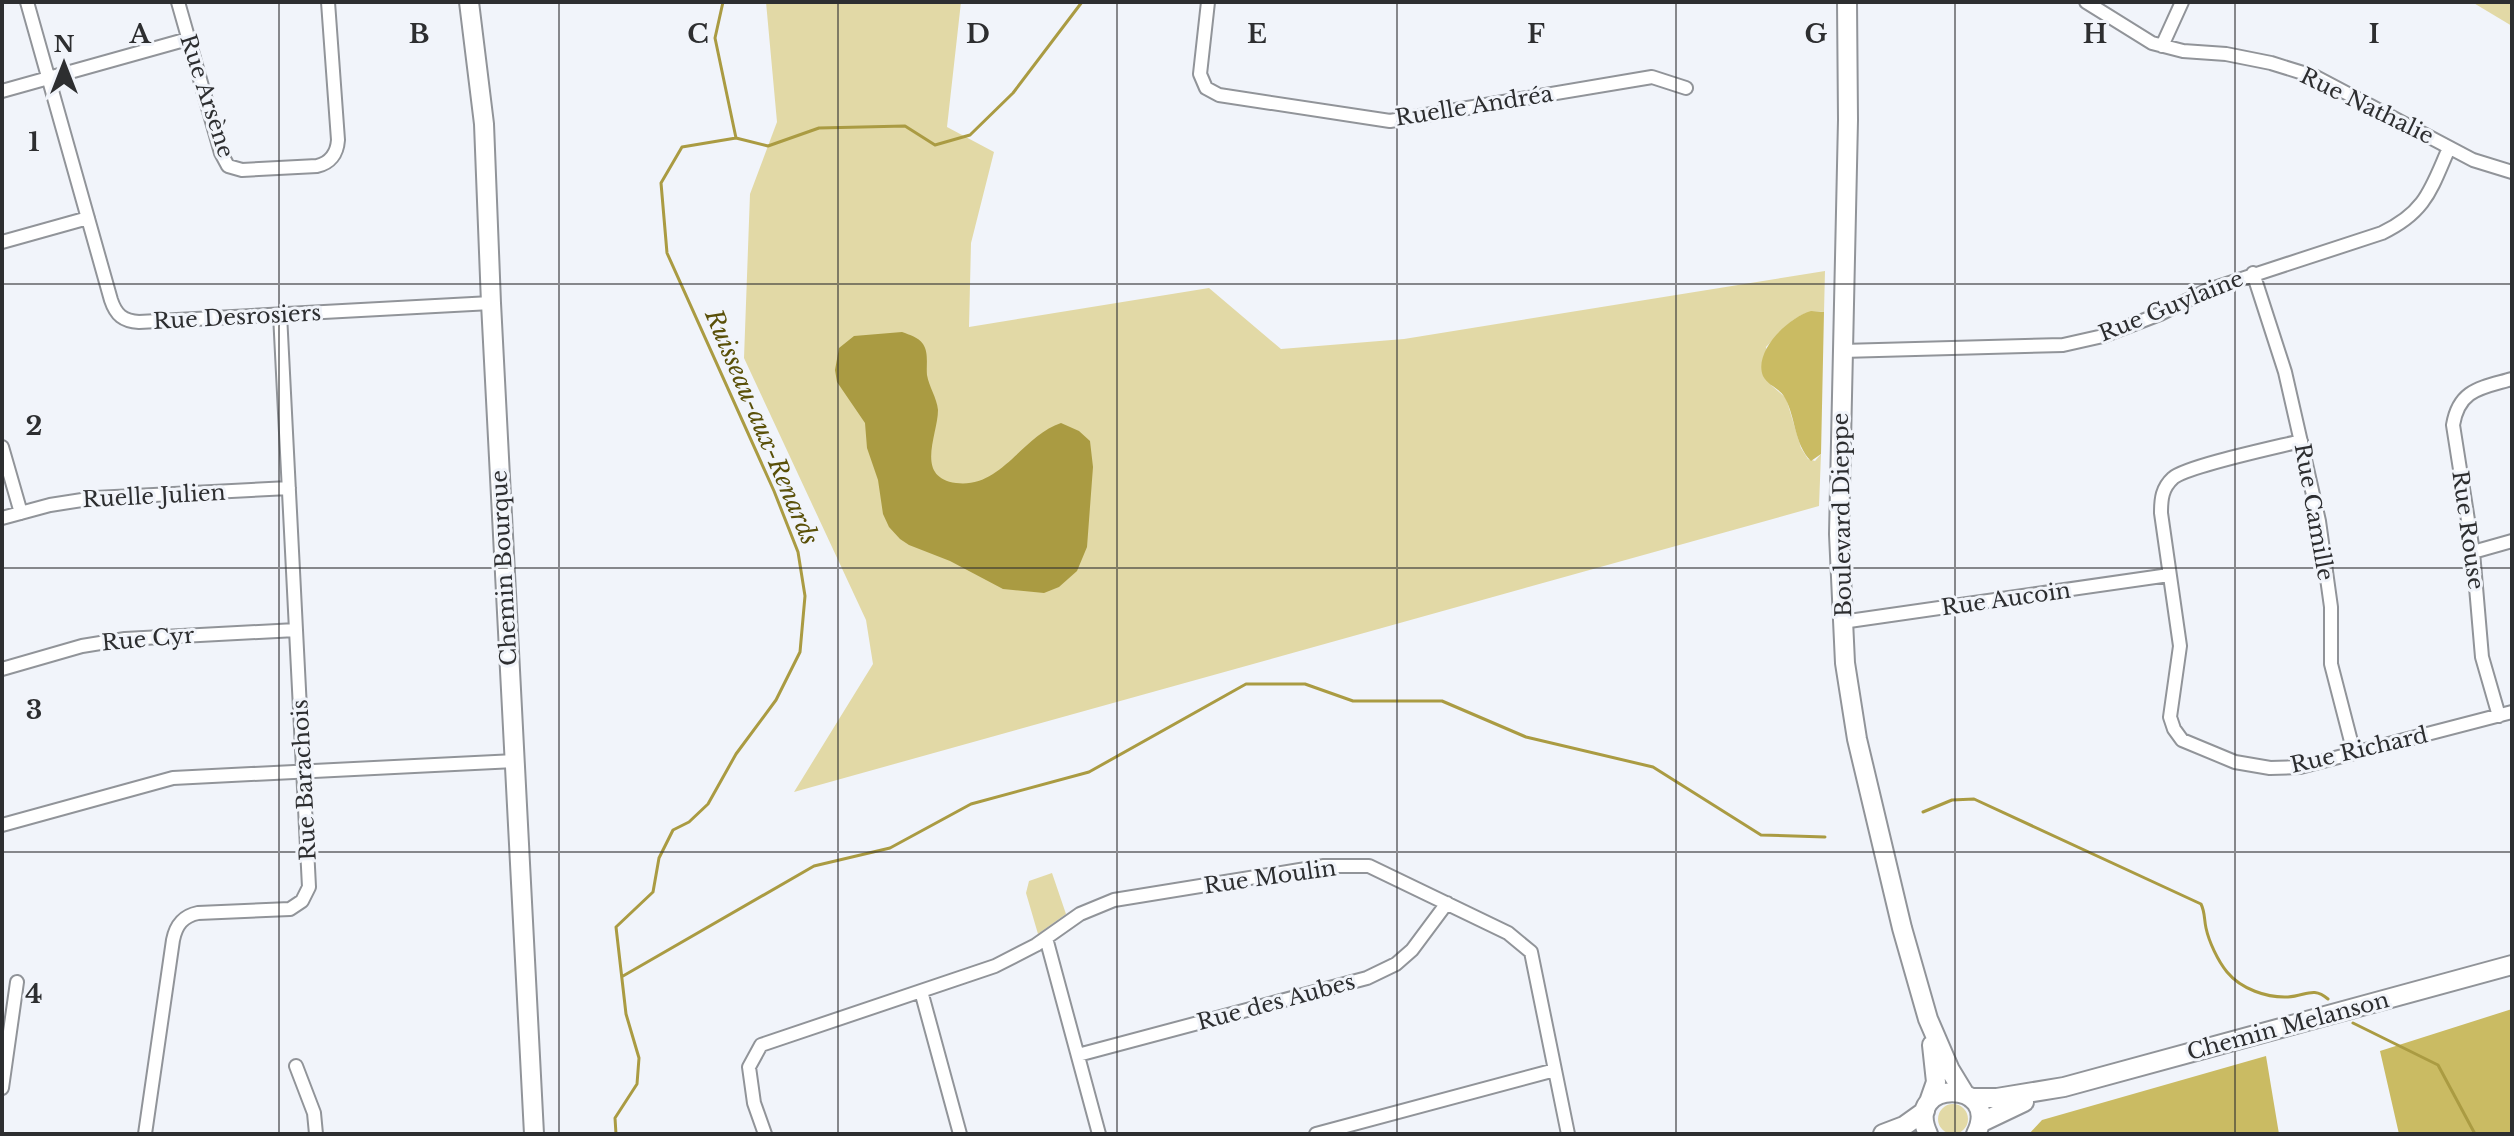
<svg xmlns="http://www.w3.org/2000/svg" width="2514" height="1136" viewBox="0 0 2514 1136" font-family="'Libre Baskerville',serif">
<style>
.green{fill:#e2d9a6}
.forest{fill:#cabb63}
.water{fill:#aa9b42}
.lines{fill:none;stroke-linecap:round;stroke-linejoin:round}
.stream{stroke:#aa9b42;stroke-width:3}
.street-casing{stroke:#919499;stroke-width:16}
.secondary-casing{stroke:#919499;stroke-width:22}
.street{stroke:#fff;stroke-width:12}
.secondary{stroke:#fff;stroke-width:18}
.grid{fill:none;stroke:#2d2e30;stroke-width:2;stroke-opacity:0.55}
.labels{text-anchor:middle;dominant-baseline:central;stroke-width:6;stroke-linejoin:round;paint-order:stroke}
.street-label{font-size:22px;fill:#2d2e30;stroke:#f1f4fa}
.water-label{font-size:24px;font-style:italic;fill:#5a5009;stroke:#f1f4fa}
.grid-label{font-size:26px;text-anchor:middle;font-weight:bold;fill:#2d2e30;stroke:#f1f4fa;stroke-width:6;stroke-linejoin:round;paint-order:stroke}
</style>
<rect width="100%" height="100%" fill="#f1f4fa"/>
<path class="green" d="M766 2H961L947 127 994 152 971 243 969 327 1209 288 1281 349 1404 339 1825 271 1824 312C1797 308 1783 330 1766 347L1771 385 1786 398 1801 448 1808 459 1815 461 1821 454 1819 506 794 792 873 664 866 620 744 358 750 194 777 122Z
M2472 2H2512V26Z
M1052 873 1066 914 1038 934 1026 893 1029 881Z
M1938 1119a15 15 0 1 1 30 0a15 15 0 1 1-30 0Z"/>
<path class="forest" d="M1811 311 1824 312 1821 454 1811 461C1794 444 1796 418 1785 398 1780 388 1768 386 1763 376 1753 351 1789 317 1811 311Z
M2512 1009V1134H2399L2380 1051Z
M2266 1056 2279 1134H2029L2042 1120Z"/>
<path class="water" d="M902 332C910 335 918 337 923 344 929 353 926 365 927 375 929 387 937 398 938 410 938 435 914 477 956 483 1001 489 1023 435 1061 423L1079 431 1090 441 1093 467 1087 547 1077 571 1059 587 1044 593 1003 589 950 561 909 545 900 539 889 527 883 514 878 480 867 448 865 423 837 382 835 370 839 348 854 336Z"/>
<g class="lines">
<path class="stream" d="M723 2 715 38 736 138
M1923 812 1952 800 1974 799 2201 904C2205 912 2204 919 2206 928 2209 942 2218 961 2227 972 2241 989 2267 998 2288 997 2306 996 2313 986 2328 999
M623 976 814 866 890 848 971 804 1089 772 1246 684H1305L1353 701H1442L1526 737 1653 767 1761 835 1825 837
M2353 1023 2438 1065 2475 1134
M616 1134 615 1118 637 1084 639 1058 626 1014 616 927 653 892 659 858 673 830 689 822 708 804 736 754 776 700 800 652 805 596 798 552 774 491 667 253 661 183 682 147 736 138 768 146 819 128 905 126 935 145 970 135 1013 93 1082 2"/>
<g class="street-casing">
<path id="street" d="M27 2 111 300C116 315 123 321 139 322L491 303
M178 2 221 153 228 166 242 170 317 166C330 163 337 154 338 140L328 2
M1208 2 1200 74 1206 88 1219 95 1390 121 1652 77 1686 88
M2086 2 2152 43 2183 51 2226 54 2271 63 2316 77 2473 160 2512 172
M2162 46 2182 2
M2 91 188 39
M2 242 88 218
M2253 273 2285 372 2319 521 2331 607V664L2354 753
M1842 351 2063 345 2103 336 2160 314 2208 290 2382 233C2426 212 2431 189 2449 148
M2301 441C2277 447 2187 466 2173 478 2162 488 2161 499 2161 513L2180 646 2170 717 2174 729 2182 740 2235 762 2270 768 2300 767 2512 712
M2 447 21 513
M2 518 50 505 95 498 289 488
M2473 552 2512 541
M1842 622 2169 575
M2 669 82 646 125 639 296 630
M2499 716 2482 657 2473 552 2453 425C2459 389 2481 388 2512 379
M2 825 173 778 514 761
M1046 938 1099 1134
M921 991 960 1134
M1078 1055 1367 978 1396 964 1412 950 1447 903
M296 1066 314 1113 316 1134
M2 1088 17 982
M145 1134 173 940C176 925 183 916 198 913L290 909 302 901 309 887 280 314
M765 1134 754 1103 749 1067 761 1045 995 966 1036 945 1080 914 1114 900 1324 866H1369L1508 933 1531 952 1568 1134
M1316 1134 1555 1070"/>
</g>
<g class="secondary-casing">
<path id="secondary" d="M469 2 484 124 491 303 534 1134
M1847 2 1848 120 1839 534 1845 663 1857 739 1902 928 1928 1019 1950 1070 1964 1093
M1971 1098H1997L2064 1087 2512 965
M1929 1102 1936 1082 1932 1045
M1980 1123 2024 1102
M1883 1134 1904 1126 1925 1111
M1928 1134C1902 1078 2003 1079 1976 1134"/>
</g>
<use href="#street" class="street"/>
<use href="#secondary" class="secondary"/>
</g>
<path class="grid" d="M279 2V1134M559 2V1134M838 2V1134M1117 2V1134M1397 2V1134M1676 2V1134M1955 2V1134M2235 2V1134M2 284H2512M2 568H2512M2 852H2512"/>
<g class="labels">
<g class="street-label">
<text transform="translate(207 96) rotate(72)">Rue Arsène</text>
<text transform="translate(1474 106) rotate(-9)">Ruelle Andréa</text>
<text transform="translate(2367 106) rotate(26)">Rue Nathalie</text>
<text transform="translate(2171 306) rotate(-22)">Rue Guylaine</text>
<text transform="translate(237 317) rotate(-3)">Rue Desrosiers</text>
<text transform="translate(154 496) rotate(-3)">Ruelle Julien</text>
<text transform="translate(2314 512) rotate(80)">Rue Camille</text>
<text transform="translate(1842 515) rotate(-91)">Boulevard Dieppe</text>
<text transform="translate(2468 530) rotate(82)">Rue Rouse</text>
<text transform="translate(504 568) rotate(-93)">Chemin Bourque</text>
<text transform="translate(2006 599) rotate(-8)">Rue Aucoin</text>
<text transform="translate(148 639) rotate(-5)">Rue Cyr</text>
<text transform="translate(2359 750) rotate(-13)">Rue Richard</text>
<text transform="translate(304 780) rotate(-93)">Rue Barachois</text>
<text transform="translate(1270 877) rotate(-8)">Rue Moulin</text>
<text transform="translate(1276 1002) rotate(-15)">Rue des Aubes</text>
<text transform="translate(2288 1026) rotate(-15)">Chemin Melanson</text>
</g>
<g class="water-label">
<text transform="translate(762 427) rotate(67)">Ruisseau-aux-Renards</text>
</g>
</g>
<g class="grid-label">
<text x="140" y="43">A</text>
<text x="419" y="43">B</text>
<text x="698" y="43">C</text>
<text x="978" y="43">D</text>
<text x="1257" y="43">E</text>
<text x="1536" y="43">F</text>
<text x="1816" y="43">G</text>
<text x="2095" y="43">H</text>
<text x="2374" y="43">I</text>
<text x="34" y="151">1</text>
<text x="34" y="435">2</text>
<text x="34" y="719">3</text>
<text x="34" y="1003">4</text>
</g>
<rect width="2514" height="1136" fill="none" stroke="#2d2e30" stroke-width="8"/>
<g transform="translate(64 64)" stroke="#f1f4fa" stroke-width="6" paint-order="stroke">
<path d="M0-6L14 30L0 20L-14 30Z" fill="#2d2e30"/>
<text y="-12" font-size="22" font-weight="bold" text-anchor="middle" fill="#2d2e30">N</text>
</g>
</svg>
